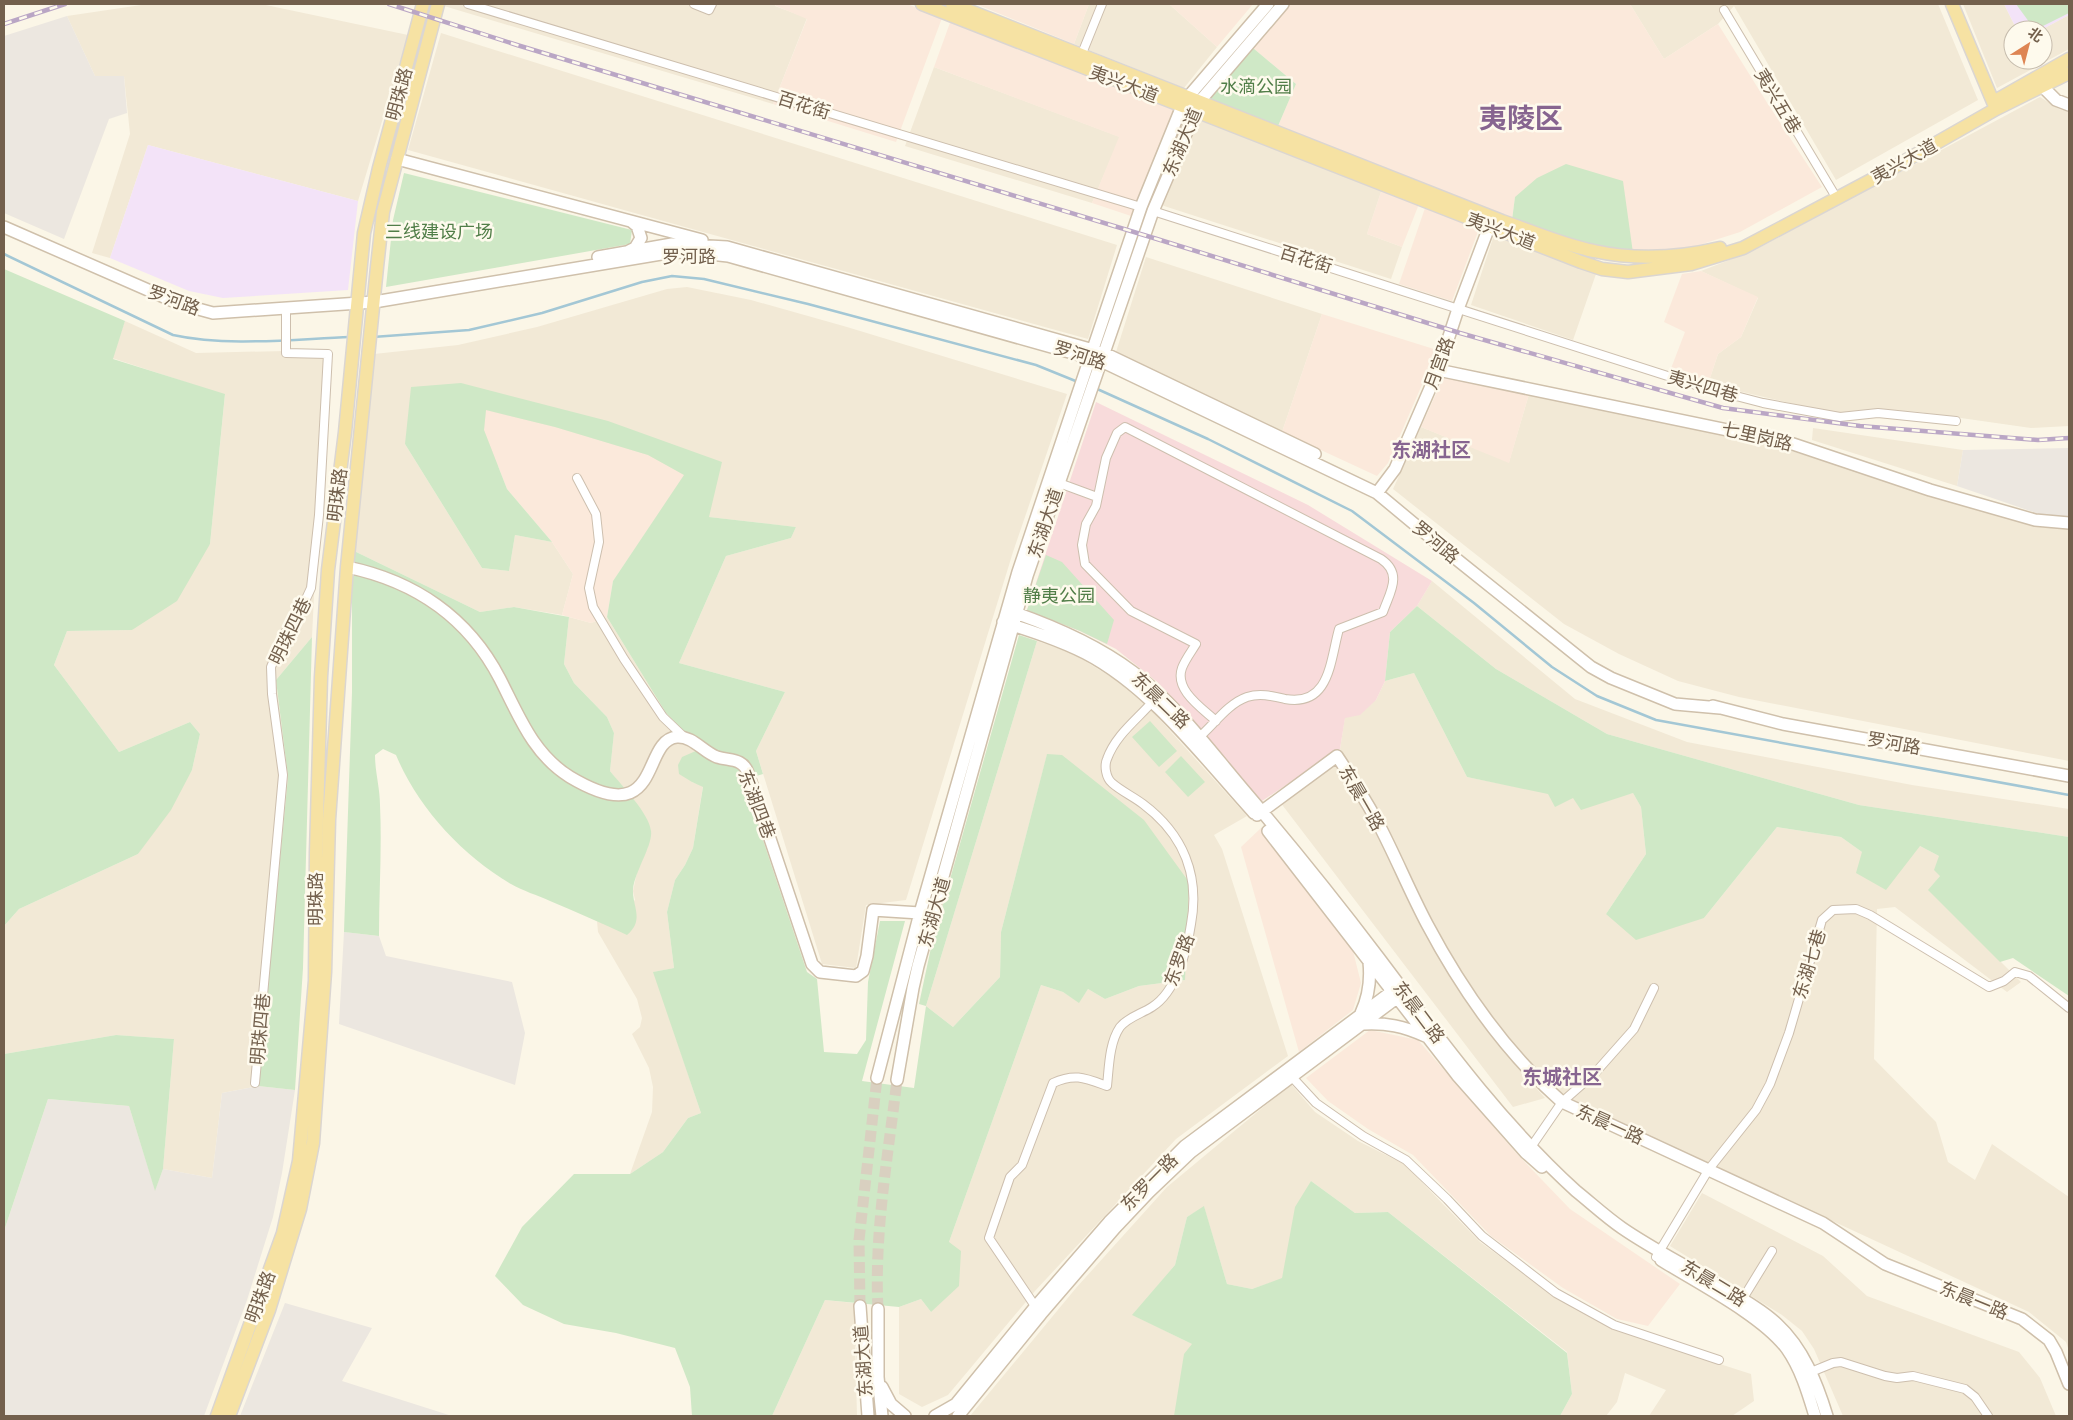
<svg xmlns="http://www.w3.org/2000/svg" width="2073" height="1420" viewBox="0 0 2073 1420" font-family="Mulish,'Noto Sans SC',sans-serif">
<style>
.residential{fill:#f2e9d6}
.commercial{fill:#fbe9db}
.industrial{fill:#ece7e0}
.education{fill:#f3e3f8}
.medical{fill:#f8dbdb}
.green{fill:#cfe8c6}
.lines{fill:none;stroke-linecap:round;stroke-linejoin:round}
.stream{stroke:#a3c7d5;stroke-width:2.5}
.secondary-tunnel{stroke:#d9d0c0;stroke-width:11;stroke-dasharray:11 5.5;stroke-linecap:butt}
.street-casing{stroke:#cdbfae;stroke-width:10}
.secondary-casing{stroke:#cfc0ab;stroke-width:14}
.primary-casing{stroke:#dbd6d1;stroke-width:15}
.street{stroke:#fff;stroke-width:8}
.secondary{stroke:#fff;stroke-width:11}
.primary{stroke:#f6e2a3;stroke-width:12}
.rail-casing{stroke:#baa6c5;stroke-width:4.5}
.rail{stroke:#fefaed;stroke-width:2.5;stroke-dasharray:8;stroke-linecap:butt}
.labels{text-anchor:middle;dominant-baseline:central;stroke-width:5;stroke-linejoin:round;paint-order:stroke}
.street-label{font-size:18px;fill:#73604d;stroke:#fefaed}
.park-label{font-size:18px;fill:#517e48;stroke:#fefaed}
.quarter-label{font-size:20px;font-weight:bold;fill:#876590;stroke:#fefaed}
.town-label{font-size:28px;font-weight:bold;fill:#876590;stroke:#fefaed}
</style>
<rect width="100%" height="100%" fill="#fbf6e7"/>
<path class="residential" d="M148 4H261L408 35 358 201 148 145 110 258 92 253 130 134 124 76H95L67 16Z
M445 4H775V6L807 18 773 104 444 6Z
M1089 4H1169L1217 47 1184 88 1074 44Z
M1630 4H1938L1978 100 1836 180 1734 6 1718 24 1664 59Z
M1963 4H2004L2017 30H2013V60H2043V30H2041L2069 15V49L1997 88Z
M441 33 1117 245 1088 339 408 150Z
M934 67 1120 137 1092 203 905 146Z
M2040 97 2059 109 2069 112V426L2031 428 1919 412 1873 409 1842 415 1708 384 1718 354 1741 337 1758 298 1701 271 1755 250Z
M1197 117 1382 189 1367 234 1402 247 1391 279 1161 205Z
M1494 235 1596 274 1573 340 1471 305Z
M1146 257 1322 314 1282 432 1116 352Z
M687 287 751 300 847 327 1067 394 1013 552 906 900 866 905 856 968 822 964 756 751 785 692 679 663 726 556 791 538 796 527 708 517 405 444 482 568 509 571 515 535 552 542 573 574 562 615 514 607 480 612 352 550 374 354 458 345 537 327 667 289Z
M125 321 196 353 326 350 312 637 276 680 288 777 258 1086 222 1093 212 1178 163 1169 174 1039 116 1035 4 1054V926L19 909 138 854 192 770 200 734 190 722 119 752 54 665 67 631 132 630 210 544 225 395 112 358Z
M1529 394 1659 421 1788 450 2038 526 2069 528V761L1739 697 1678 681 1619 654 1564 624 1393 489 1421 427 1509 462Z
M1813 428 1963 450 1957 486 1812 440Z
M1432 581 1575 699 1687 742 1912 785 2069 809V837L1859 805 1607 734 1496 669 1417 606Z
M569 617 591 623 607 617 666 713 687 734 698 750 691 754 692 782 703 786 693 848 685 865 675 880 667 912 674 968 654 972 701 1113 688 1118 663 1152 630 1174 652 1112 653 1087 649 1068 632 1034 640 1027 642 1018 637 999 598 932 597 921 605 924 635 900 633 891 638 867 648 847 629 796 610 771 614 733 607 717 574 683 564 664Z
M1037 641 1072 653 1116 680 1153 712 1247 816 1214 835 1222 849 1288 1056 1176 1139 1035 1291 948 1395 922 1407 899 1394V1307L921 1299 931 1312 949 1242 1041 985 1063 992 1079 1002 1088 989 1105 999 1139 986 1185 980 1047 755 1001 932 1000 977 953 1027 926 1006Z
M1414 673 1467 777 1573 798 1620 796 1633 793 1641 807 1646 854 1606 914 1704 918 1777 827 1841 837 1862 852 1920 846 1939 856 1940 876 1929 890 2021 982 2007 992 1895 907 1877 909 1874 1059 1936 1122 1948 1162 1975 1180 1992 1144 2069 1197V1351L2066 1342 2029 1312 1558 1094 1519 1051 1484 1005 1435 931 1380 816 1340 749 1345 717 1376 700 1385 681Z
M1337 764 1381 840 1464 997 1508 1056 1545 1098 1513 1107 1280 802Z
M1291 1084 1315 1112 1358 1141 1404 1164 1480 1242 1557 1298 1614 1330 1751 1374 1754 1401 1732 1416H1649L1666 1390 1625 1373 1617 1402 1606 1416H1560L1572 1394 1567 1352 1388 1212 1355 1213 1311 1181 1289 1248 1282 1279 1252 1289 1227 1284 1204 1207 1187 1217 1175 1265 1133 1315 1192 1344 1252 1416H970L1076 1288 1167 1187Z
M1702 1193 1823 1256 1867 1296 2019 1352 2040 1378 2056 1416H1843L1814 1349 1802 1331 1782 1315 1670 1246Z
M825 1300 854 1303 857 1416H772Z"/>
<path class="commercial" d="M775 4H907L942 18 896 142 773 104 807 19 774 5Z
M976 4H1089L1074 44Z
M1169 4H1253L1217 47Z
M1290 4H1630L1664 59 1718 24 1766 101 1822 187 1740 232 1693 247 1633 253 1515 197 1512 220 1278 126 1296 84 1253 48Z
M951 20 1174 108 1131 216 1092 203 1119 137 934 67Z
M1382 189 1419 204 1402 247 1367 234Z
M1425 208 1479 229 1452 301 1399 284Z
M1701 271 1758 297 1741 337 1718 354 1708 384 1670 371 1685 332 1664 322 1682 274Z
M1322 314 1437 350 1388 463 1377 476 1282 432Z
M1444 376 1529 394 1509 463 1421 427Z
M486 410 555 427 648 455 685 475 613 581 607 617 591 623 562 615 573 574 552 542 507 489 484 430Z
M1261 828 1352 947 1361 983 1353 1010 1299 1052 1241 847Z
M1370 1030 1418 1040 1517 1154 1570 1209 1680 1284 1648 1326 1617 1319 1563 1288 1491 1236 1413 1155 1368 1129 1328 1101 1306 1078Z"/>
<path class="industrial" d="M67 16 95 76H124L127 113 109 119 64 239 4 213V36Z
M2069 448V521L2045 516 1957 486 1963 450Z
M344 932 379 936 386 956 512 982 525 1033 515 1085 339 1024Z
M258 1086 295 1090 282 1173 273 1217 247 1300 204 1416H4V1231L48 1099 129 1106 155 1190 163 1169 212 1178 222 1093Z
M285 1303 372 1328 342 1381 452 1416H240Z"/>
<path class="education" d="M2004 4H2069V15L2041 30H2017Z
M148 145 358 201 348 290 223 298 189 291 110 258Z"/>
<path class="medical" d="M1096 402 1308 505 1432 581 1417 606 1390 632 1385 681 1376 700 1360 715 1345 718 1340 749 1262 801 1206 739 1186 712 1156 681 1116 649 1080 631 1027 610Z"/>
<path class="green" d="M2016 4H2069V13L2035 30Z
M1253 48 1296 84 1278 126 1208 98Z
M1566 164 1623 181 1633 253 1588 245 1512 220 1515 197 1537 178Z
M404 173 632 230 630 244 386 287 393 220Z
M4 269 125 321 113 359 225 394 210 544 177 601 132 630 67 631 54 665 119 752 190 722 200 734 192 770 171 810 138 854 19 909 4 926Z
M461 383 608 421 722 462 709 517 796 527 791 538 726 556 679 663 785 692 756 751 763 774 743 780 807 972 817 979 824 1052 857 1054 866 1040 868 982 880 921H905L862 1081 914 1088 926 1006 919 1004 932 943 1019 635 1037 641 926 1006 953 1027 1000 977 1001 932 1047 754 1062 755 1144 820 1189 882 1185 980 1139 986 1105 999 1088 989 1079 1003 1063 992 1041 985 949 1242 961 1251 959 1286 931 1312 921 1299 899 1307 825 1300 772 1416H692L690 1387 675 1348 616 1333 564 1324 523 1305 495 1276 522 1227 574 1174H630L663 1152 688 1118 701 1113 653 972 674 968 667 912 675 880 685 865 693 848 703 787 692 782 679 774 678 765 682 757 698 750 687 734 666 713 607 617 613 581 684 475 648 455 555 427 486 410 484 430 507 489 552 542 515 535 509 571 482 568 405 444 411 387Z
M352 550 480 612 514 607 569 617 564 664 574 683 607 717 614 733 610 771C622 786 649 813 651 831 653 845 635 871 633 889 632 906 645 920 627 935 602 923 576 912 550 901 537 895 523 891 511 884 462 855 418 808 396 755L383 749 375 755C375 772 380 788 380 805 382 848 379 892 379 936L344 932 352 692Z
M1046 555 1062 562 1114 620 1107 644 1080 631 1027 610Z
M1417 606 1496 669 1607 734 1859 805 2069 837V996L2013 958 2000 962 1928 890 1940 876 1934 870 1939 856 1920 846 1886 890 1856 873 1862 852 1841 837 1777 827 1704 918 1636 940 1606 914 1646 854 1641 807 1633 793 1581 810 1573 798 1555 807 1548 794 1467 777 1414 673 1385 681 1390 632Z
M312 637 303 968 295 1090 258 1086 288 777 276 680Z
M1150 721 1177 751 1159 767 1132 737Z
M1181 756 1205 782 1188 797 1165 772Z
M116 1035 174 1039 163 1169 155 1191 129 1106 48 1099 4 1231V1054Z
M1311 1181 1355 1213 1388 1212 1567 1353 1572 1394 1560 1416H1174L1184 1354 1192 1344 1132 1315 1175 1265 1187 1217 1204 1206 1227 1284 1252 1289 1282 1278 1295 1207Z"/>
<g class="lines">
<path class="stream" d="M4 254 173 335C227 347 294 339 350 337
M373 337 469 330 542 313 642 282 672 276 704 279 808 304 1036 365 1078 382
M1095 388 1208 439 1352 511 1474 603 1552 667 1597 696 1656 720 2069 795"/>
<path class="secondary-tunnel" d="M860 1306 859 1240 877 1078
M878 1309C874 1233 888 1156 897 1080"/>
<g class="street-casing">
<path id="street" d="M468 4 1141 207
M694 4 709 10 712 4
M1724 10 1833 192
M1081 56 1102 4
M1153 211 1705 388 1763 403 1840 417 1878 413 1956 421
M577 478 596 514 599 542 589 588 593 607 624 659 663 717 685 738
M1059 483 1097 497
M1197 739C1213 726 1227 704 1247 697 1260 693 1272 696 1285 699 1330 707 1330 661 1339 629L1383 612C1390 592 1403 574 1381 559L1125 427 1117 433 1106 458 1096 506 1086 524 1082 545 1085 564 1131 611 1196 644C1191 652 1185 660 1182 668 1174 690 1202 708 1216 721
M1291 1076 1316 1103 1363 1136 1406 1160 1447 1199 1482 1236 1556 1293 1614 1325 1719 1360
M255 1083 283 775 272 694 271 667 287 629 305 601 311 588 319 515 328 354 286 353V308
M1529 1150 1562 1102 1595 1073 1634 1029 1654 988
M1656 1257 1709 1169 1756 1110 1770 1084 1789 1033 1822 920 1833 910 1856 909 1870 915 1989 987 2004 981 2015 972 2029 976 2069 1008
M1742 1300 1772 1251
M1037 1309 989 1238 1010 1177 1022 1165 1053 1083C1075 1073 1085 1078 1107 1086 1109 1068 1109 1043 1120 1027 1128 1017 1141 1014 1152 1007 1176 992 1187 951 1191 924 1200 875 1183 834 1143 804 1134 797 1121 791 1112 783 1106 778 1104 766 1107 759 1116 734 1138 719 1154 700
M1811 1372 1833 1363 1841 1362 1885 1376 1897 1378 1913 1376 1965 1389 1975 1397 1988 1416"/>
</g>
<g class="secondary-casing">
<path id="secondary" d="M2042 86 2056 100 2069 105
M397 159 702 240
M4 227 180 304 213 313 374 302 673 252 701 253 728 256 1101 361 1377 493 1460 562 1591 667 1611 678 1675 704 1720 708
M629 251 635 248 641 238 637 226 632 222
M598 257 672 244 727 247 1104 353 1315 454
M1438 370 1790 443 1930 490 2035 520 2069 523
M1074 405 1141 207 1182 106 1188 97 1268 4
M1377 493 1395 469 1438 370 1458 309 1489 227
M347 567C414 581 468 617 500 679 519 716 533 754 570 777 664 833 640 740 677 737 693 736 703 752 717 757 730 761 743 758 748 773L812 964 820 972 856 976 863 971 867 956 873 910 920 913
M1007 610C1051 625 1096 644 1133 672 1175 703 1208 748 1242 788 1289 843 1335 900 1379 958 1440 1039 1500 1122 1576 1191 1591 1203 1606 1217 1622 1228 1651 1248 1683 1264 1713 1282 1734 1295 1759 1307 1777 1324 1803 1348 1817 1383 1827 1416
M1003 622C1031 631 1059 640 1085 653 1151 687 1204 758 1254 813
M1713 706 1783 724 2069 776
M1257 815 1337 756C1351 777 1365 799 1377 821 1395 855 1409 890 1427 924 1462 990 1506 1053 1562 1102L1823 1223 1885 1264 2022 1319 2049 1340 2056 1352 2069 1384
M1268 831 1457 1075 1526 1153 1542 1167
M1361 1013C1369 996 1371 981 1369 962
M1364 1024C1387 1023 1403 1026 1425 1036
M877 1078 920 913 1018 572 1074 405
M897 1080 913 988 918 966 1027 576 1153 211 1200 101 1283 4
M1661 1260C1696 1282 1763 1316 1787 1349 1801 1369 1808 1393 1815 1416
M860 1306 868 1416
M878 1309V1377L882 1416
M882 1387 891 1404 905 1416
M935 1416 956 1404 1036 1306 1109 1222 1185 1146 1398 987
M958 1416 1041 1314 1115 1228 1149 1192 1191 1152 1402 994"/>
</g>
<g class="primary-casing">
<path id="primary" d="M922 4 1581 262 1602 269 1628 272 1691 264 1743 248 1875 178 1996 109 2069 73
M952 4 1502 221C1532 231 1563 245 1594 251 1635 260 1678 258 1720 248
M1952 4 1996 109
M1995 101 2069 59
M217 1416 283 1233 299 1161 315 981 316 853 321 677 328 570 345 432 364 233 379 168 423 4
M229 1416 269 1310 300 1209 313 1143 325 972 329 820 347 567 377 267 383 212 438 4"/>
</g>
<use href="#street" class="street"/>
<use href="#secondary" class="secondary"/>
<use href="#primary" class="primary"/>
<g class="rail-casing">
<path id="rail" d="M389 4 517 45 1157 239 1460 333 1723 408 1860 426 2038 440 2069 438
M4 24 65 4"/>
</g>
<use href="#rail" class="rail"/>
</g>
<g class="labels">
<g class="street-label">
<text transform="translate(1124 84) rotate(21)">夷兴大道</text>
<text transform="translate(399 94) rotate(-75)">明珠路</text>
<text transform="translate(1778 101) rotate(59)">夷兴五巷</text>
<text transform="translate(804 105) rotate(17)">百花街</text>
<text transform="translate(1182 142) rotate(-67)">东湖大道</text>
<text transform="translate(1904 161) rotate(-29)">夷兴大道</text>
<text transform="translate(1501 231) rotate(21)">夷兴大道</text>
<text x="689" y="256">罗河路</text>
<text transform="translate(1306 259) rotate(17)">百花街</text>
<text transform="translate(174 300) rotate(20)">罗河路</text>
<text transform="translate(1080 355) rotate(18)">罗河路</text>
<text transform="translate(1439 363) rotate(-70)">月宫路</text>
<text transform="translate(1703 386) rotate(16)">夷兴四巷</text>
<text transform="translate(1757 436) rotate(13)">七里岗路</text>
<text transform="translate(337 495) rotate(-83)">明珠路</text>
<text transform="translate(1045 523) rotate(-71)">东湖大道</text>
<text transform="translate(1436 542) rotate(40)">罗河路</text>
<text transform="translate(290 631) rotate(-64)">明珠四巷</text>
<text transform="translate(1161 700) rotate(44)">东晨二路</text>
<text transform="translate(1894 743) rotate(10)">罗河路</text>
<text transform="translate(1362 798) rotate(60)">东晨一路</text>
<text transform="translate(757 804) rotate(69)">东湖四巷</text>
<text transform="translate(315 899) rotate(-90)">明珠路</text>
<text transform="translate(934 912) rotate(-74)">东湖大道</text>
<text transform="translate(1179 960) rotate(-70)">东罗路</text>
<text transform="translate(1809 964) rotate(-73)">东湖七巷</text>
<text transform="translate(1419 1012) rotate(53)">东晨二路</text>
<text transform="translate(260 1029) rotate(-85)">明珠四巷</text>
<text transform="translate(1610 1124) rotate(24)">东晨一路</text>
<text transform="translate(1149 1182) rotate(-45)">东罗一路</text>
<text transform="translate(1714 1283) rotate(31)">东晨二路</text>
<text transform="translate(260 1297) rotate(-70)">明珠路</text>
<text transform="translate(1974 1300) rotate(22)">东晨一路</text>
<text transform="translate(863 1361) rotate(-94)">东湖大道</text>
</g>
<g class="park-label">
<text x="1256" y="86">水滴公园</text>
<text x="439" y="231">三线建设广场</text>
<text x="1059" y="595">静夷公园</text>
</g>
<g class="quarter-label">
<text x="1431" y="449">东湖社区</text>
<text x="1562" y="1076">东城社区</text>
</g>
<g class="town-label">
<text x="1521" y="117">夷陵区</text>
</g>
</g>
<rect width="2073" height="1420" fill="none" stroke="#73604d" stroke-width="10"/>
<g transform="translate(2028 45) rotate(36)"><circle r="24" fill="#fefaed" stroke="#c6bcad"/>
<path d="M0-4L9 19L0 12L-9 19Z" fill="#de8553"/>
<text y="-8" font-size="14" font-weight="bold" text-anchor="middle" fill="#73604d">北</text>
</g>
</svg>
